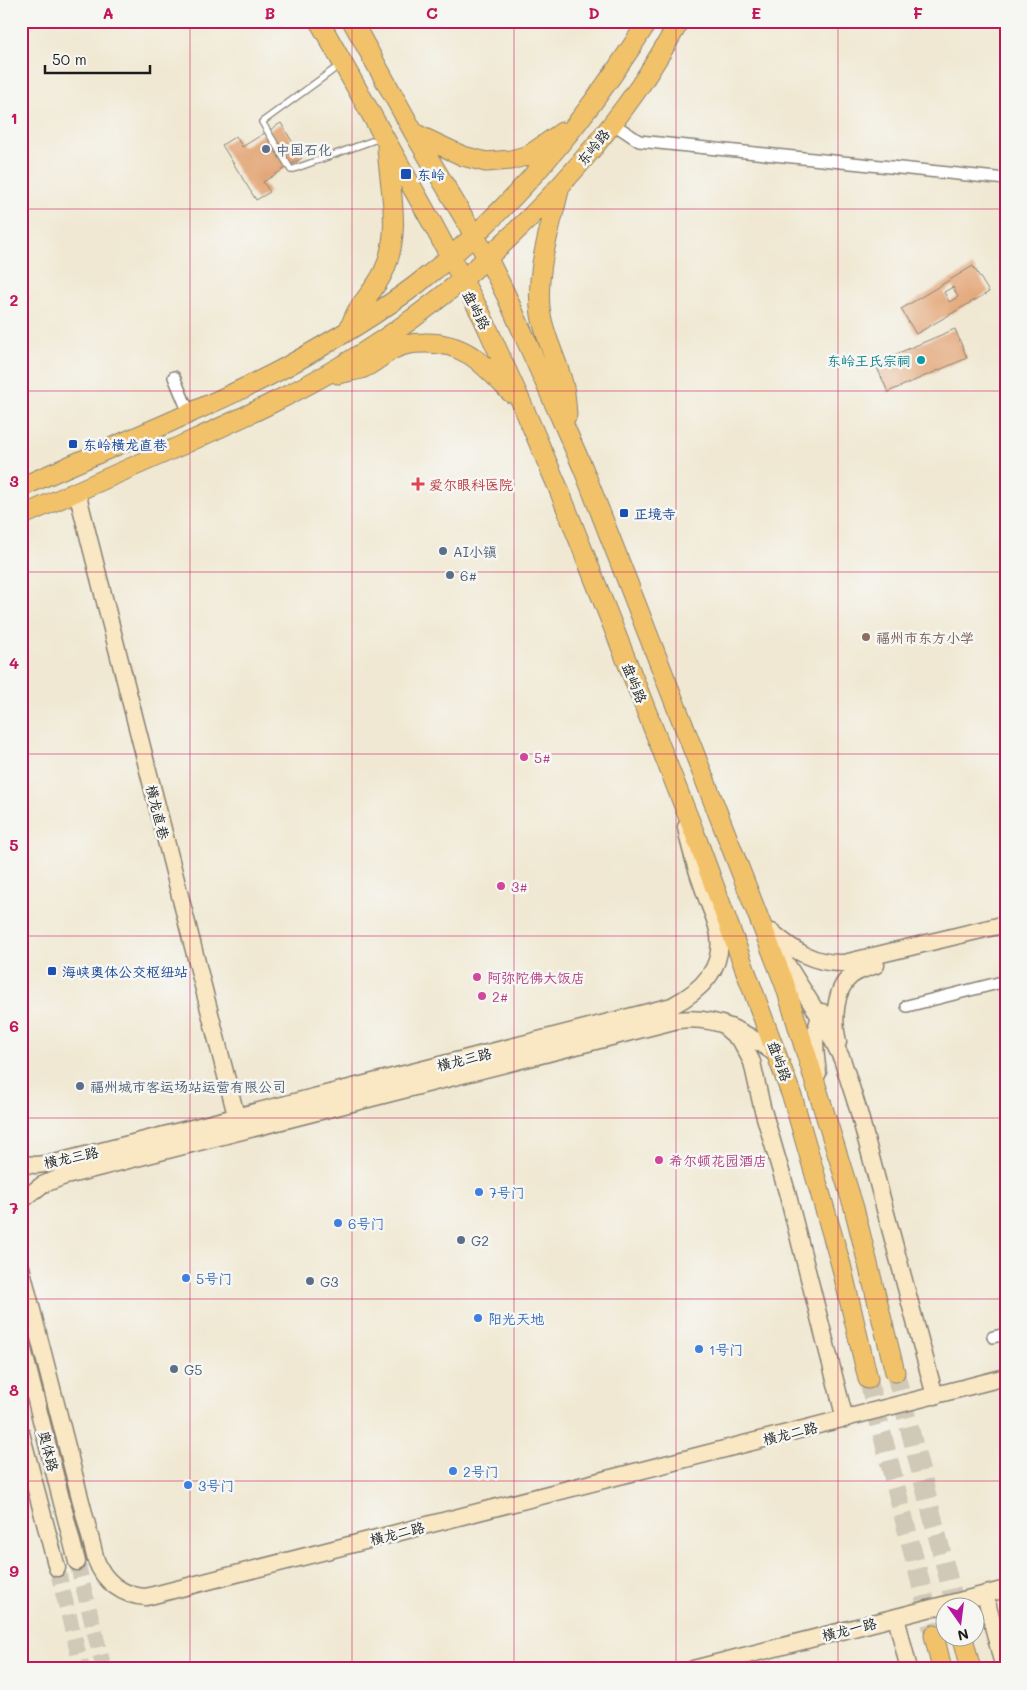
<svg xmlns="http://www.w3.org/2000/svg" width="1027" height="1690" viewBox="0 0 1027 1690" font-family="Mali,'LXGW WenKai TC',sans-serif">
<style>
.building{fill:#e3a576;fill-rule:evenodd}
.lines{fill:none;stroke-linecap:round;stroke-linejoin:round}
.secondary-tunnel{stroke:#d0c9b7;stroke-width:16;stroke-dasharray:16 8;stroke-linecap:butt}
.primary-tunnel{stroke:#d0c9b7;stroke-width:19;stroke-dasharray:19 9;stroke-linecap:butt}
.lane-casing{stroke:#868277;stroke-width:8}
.street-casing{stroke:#868277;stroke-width:14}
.secondary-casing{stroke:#868277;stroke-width:19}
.primary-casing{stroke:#868277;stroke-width:21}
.lane{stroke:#fff;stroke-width:5.5}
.street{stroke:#fff;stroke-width:11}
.secondary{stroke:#fae7c3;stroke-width:16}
.primary{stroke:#f2c26a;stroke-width:19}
.grid{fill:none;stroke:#c2185b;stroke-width:1;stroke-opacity:0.55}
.service-dot{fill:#5c6f8a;stroke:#f6f6f2;stroke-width:2}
.transit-dot{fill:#1a4fb4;stroke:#f6f6f2;stroke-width:2}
.culture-dot{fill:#0f9aa8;stroke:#f6f6f2;stroke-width:2}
.health-dot{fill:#e0444e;stroke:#f6f6f2;stroke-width:2}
.education-dot{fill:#8d6e63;stroke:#f6f6f2;stroke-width:2}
.hotel-dot{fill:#d1479c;stroke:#f6f6f2;stroke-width:2}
.shop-dot{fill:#3f7fe0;stroke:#f6f6f2;stroke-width:2}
.labels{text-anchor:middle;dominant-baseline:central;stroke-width:5;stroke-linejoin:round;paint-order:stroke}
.street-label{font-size:14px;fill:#1c1c1c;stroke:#f6f6f2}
.service-label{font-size:14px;fill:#4e5e75;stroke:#f6f6f2;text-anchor:start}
.transit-label{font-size:14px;fill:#164399;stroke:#f6f6f2;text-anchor:start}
.culture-label{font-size:14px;fill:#0d838f;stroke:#f6f6f2;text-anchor:end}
.health-label{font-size:14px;fill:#be3a42;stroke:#f6f6f2;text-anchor:start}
.education-label{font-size:14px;fill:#785e54;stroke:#f6f6f2;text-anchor:start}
.hotel-label{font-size:14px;fill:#b23c85;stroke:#f6f6f2;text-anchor:start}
.shop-label{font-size:14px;fill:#366cbe;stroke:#f6f6f2;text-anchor:start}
.neatline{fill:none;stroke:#c2185b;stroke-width:2}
.grid-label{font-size:16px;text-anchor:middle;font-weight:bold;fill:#c2185b}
</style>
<rect width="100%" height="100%" fill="#f6f6f2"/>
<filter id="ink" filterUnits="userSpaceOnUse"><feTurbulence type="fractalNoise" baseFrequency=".02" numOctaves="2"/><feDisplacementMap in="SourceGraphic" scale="10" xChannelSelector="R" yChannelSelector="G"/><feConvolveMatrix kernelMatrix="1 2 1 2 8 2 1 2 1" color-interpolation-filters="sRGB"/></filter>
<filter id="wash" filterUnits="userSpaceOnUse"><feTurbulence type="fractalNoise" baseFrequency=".0096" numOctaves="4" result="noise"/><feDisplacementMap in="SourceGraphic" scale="20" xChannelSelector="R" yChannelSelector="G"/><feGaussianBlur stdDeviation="1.12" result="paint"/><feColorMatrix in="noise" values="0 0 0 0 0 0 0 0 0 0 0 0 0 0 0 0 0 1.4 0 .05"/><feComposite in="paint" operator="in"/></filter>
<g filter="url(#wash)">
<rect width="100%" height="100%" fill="#f0e8d2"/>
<g id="blocks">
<path class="building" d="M281 123 302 158 263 182 270 192 256 200 222 145 236 136 242 147Z
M973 266 989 292 916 334 901 309ZM953 287 958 297 949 302 944 292Z
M955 329 967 358 888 392 875 363Z"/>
</g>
</g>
<g filter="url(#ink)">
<use href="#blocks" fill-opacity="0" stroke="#868277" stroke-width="1"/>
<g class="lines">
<path class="secondary-tunnel" d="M77 1562 104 1669
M57 1568 82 1669"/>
<path class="primary-tunnel" d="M895 1372 956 1608
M868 1379 934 1635"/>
<g class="lane-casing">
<path id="lane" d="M340 65 262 122 291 170 380 138"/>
</g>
<g class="street-casing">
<path id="street" d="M612 123 639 141 1006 179
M174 377 189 413
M907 1006 1006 981
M993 1337 1006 1334"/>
</g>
<g class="secondary-casing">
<path id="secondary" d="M77 492 239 1127
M772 932C794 951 814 964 844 963L1006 924
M776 947 826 1027 842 1059 858 1109 935 1396
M728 1030 741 1041 752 1062 762 1107 787 1192 845 1419
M838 1042C833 1023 834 989 851 976 858 970 868 968 876 965
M818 1073C815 1052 812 1032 822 1012
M21 1164 36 1165 54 1163 672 1006C702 990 726 967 718 930 715 917 709 905 705 893 697 871 690 850 686 827
M21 1201 42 1185 62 1177 678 1020C717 1015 747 1033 777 1055
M21 1267 96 1560C104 1582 123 1596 146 1597L1006 1377
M21 1341 77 1562
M21 1433 57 1568
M985 1594 1004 1669
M896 1617 909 1669
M693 1669 1006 1589"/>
</g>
<g class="primary-casing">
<path id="primary" d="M319 21 431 221 482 316 522 404 559 490 695 834 793 1099 841 1265 868 1379
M352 21 414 133 487 257 506 295 583 468 785 985 854 1208 895 1372
M414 133 463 156 486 162 511 160 529 155 562 132
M560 186C551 227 534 273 541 315 545 338 556 358 562 380 566 391 566 404 567 415
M349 329C352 322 355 314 359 308 367 296 376 287 383 273 402 233 390 191 387 148
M338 374C346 372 354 371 361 369 373 365 383 354 394 349 403 344 414 343 424 343 466 342 484 365 511 393
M21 487C70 466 119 444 168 423 207 405 247 388 284 368 329 343 375 316 416 285 510 212 586 121 648 21
M21 516C74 493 127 469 180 446 237 420 293 395 346 363 459 295 565 194 640 86 654 65 667 43 680 21
M934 1635 942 1669
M963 1638 971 1669"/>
</g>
<use href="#lane" class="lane"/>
<use href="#street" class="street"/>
<use href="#secondary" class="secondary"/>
<use href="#primary" class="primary"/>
</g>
</g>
<path class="grid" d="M190 21V1669M352 21V1669M514 21V1669M676 21V1669M838 21V1669M21 209H1006M21 391H1006M21 572H1006M21 754H1006M21 936H1006M21 1118H1006M21 1299H1006M21 1481H1006"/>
<g class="service-dot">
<circle cx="266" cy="149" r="5"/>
<circle cx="443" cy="551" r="5"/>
<circle cx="450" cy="575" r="5"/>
<circle cx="80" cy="1086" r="5"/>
<circle cx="461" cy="1240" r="5"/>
<circle cx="310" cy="1281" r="5"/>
<circle cx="174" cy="1369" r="5"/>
</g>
<g class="transit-dot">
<rect x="400" y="168" width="12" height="12" rx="2.5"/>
<rect x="68" y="439" width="10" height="10" rx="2.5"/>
<rect x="619" y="508" width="10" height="10" rx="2.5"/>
<rect x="47" y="966" width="10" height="10" rx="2.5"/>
</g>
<circle class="culture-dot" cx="921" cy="360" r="5"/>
<path class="health-dot" d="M415.5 476.5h5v5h5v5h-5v5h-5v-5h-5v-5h5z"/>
<circle class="education-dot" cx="866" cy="637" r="5"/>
<g class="hotel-dot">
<circle cx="524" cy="757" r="5"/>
<circle cx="501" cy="886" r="5"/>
<circle cx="477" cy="977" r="5"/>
<circle cx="482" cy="996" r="5"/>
<circle cx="659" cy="1160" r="5"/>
</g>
<g class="shop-dot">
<circle cx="479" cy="1192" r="5"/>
<circle cx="338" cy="1223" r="5"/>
<circle cx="186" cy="1278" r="5"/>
<circle cx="478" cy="1318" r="5"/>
<circle cx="699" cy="1349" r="5"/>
<circle cx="453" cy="1471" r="5"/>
<circle cx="188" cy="1485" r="5"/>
</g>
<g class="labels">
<g class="street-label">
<text transform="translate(593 147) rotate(-51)">东岭路</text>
<text transform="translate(477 310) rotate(63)">盘屿路</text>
<text transform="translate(635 683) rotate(68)">盘屿路</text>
<text transform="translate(158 812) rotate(76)">横龙直巷</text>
<text transform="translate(464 1059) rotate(-14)">横龙三路</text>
<text transform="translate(780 1061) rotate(70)">盘屿路</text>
<text transform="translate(71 1157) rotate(-12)">横龙三路</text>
<text transform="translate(790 1433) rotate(-14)">横龙二路</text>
<text transform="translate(49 1451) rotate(76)">奥体路</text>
<text transform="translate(397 1533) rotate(-14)">横龙二路</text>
<text transform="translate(849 1629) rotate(-14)">横龙一路</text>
</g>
<g class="service-label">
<text x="276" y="149">中国石化</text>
<text x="453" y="551">AI小镇</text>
<text x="460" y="575">6#</text>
<text x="90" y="1086">福州城市客运场站运营有限公司</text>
<text x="471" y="1240">G2</text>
<text x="320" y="1281">G3</text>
<text x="184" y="1369">G5</text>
</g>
<g class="transit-label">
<text x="417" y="174">东岭</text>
<text x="83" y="444">东岭横龙直巷</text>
<text x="634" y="513">正境寺</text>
<text x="62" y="971">海峡奥体公交枢纽站</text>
</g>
<g class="culture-label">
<text x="911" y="360">东岭王氏宗祠</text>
</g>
<g class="health-label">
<text x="429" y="484">爱尔眼科医院</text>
</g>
<g class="education-label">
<text x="876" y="637">福州市东方小学</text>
</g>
<g class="hotel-label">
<text x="534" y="757">5#</text>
<text x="511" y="886">3#</text>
<text x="487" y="977">阿弥陀佛大饭店</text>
<text x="492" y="996">2#</text>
<text x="669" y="1160">希尔顿花园酒店</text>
</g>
<g class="shop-label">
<text x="489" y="1192">7号门</text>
<text x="348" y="1223">6号门</text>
<text x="196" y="1278">5号门</text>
<text x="488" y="1318">阳光天地</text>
<text x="709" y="1349">1号门</text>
<text x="463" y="1471">2号门</text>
<text x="198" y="1485">3号门</text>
</g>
</g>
<rect width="1027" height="1690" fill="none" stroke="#f6f6f2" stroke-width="55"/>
<g transform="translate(960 1622) rotate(166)"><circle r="24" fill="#f6f6f2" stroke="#9f9f9c"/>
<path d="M0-4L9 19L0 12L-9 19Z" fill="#b5179e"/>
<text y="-8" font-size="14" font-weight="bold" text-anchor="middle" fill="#1c1c1c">N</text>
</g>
<path d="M45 65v8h105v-8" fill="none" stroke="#1c1c1c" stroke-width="2.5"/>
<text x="52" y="65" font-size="15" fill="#1c1c1c" stroke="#f6f6f2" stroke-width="4" paint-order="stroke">50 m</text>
<rect x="28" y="28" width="972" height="1634" class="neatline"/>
<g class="grid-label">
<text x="108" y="19">A</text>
<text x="270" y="19">B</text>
<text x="432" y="19">C</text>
<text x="594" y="19">D</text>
<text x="756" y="19">E</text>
<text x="918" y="19">F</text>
<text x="14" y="124">1</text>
<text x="14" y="306">2</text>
<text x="14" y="487">3</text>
<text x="14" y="669">4</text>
<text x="14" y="851">5</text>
<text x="14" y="1032">6</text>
<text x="14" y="1214">7</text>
<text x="14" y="1396">8</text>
<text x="14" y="1577">9</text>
</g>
</svg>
